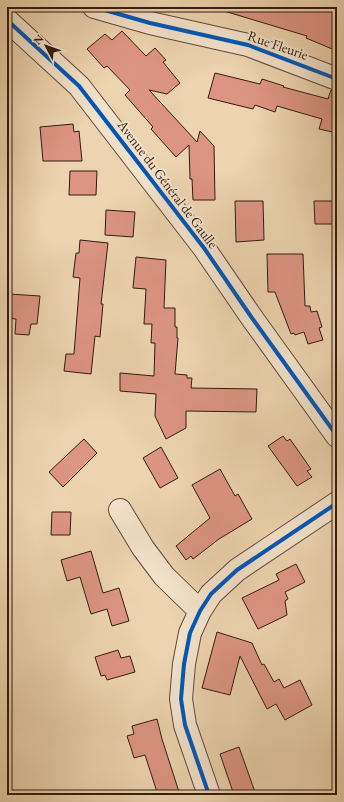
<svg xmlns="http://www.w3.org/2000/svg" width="344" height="802" viewBox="0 0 344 802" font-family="'EB Garamond',serif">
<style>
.building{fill:#dc9583;stroke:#321b10}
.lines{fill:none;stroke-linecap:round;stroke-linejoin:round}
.minor-casing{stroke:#614938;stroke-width:24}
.minor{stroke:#f3e2cb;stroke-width:22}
.cycleway-casing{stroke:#f3e2cb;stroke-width:6}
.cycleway{stroke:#0057b8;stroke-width:4}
.labels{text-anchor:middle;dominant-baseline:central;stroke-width:4;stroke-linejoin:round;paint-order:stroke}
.street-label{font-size:14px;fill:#321b10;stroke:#f3e2cb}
</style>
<rect width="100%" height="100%" fill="#edd3af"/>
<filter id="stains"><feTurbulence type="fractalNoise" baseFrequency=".005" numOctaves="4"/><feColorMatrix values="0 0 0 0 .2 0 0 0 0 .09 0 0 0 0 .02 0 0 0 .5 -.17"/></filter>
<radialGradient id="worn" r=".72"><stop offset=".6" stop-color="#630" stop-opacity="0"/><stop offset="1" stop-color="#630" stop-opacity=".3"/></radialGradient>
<path class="building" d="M225 7H326L337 12V51L306 38 307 36 224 11Z
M122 31 146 56 155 48 166 60 163 62 180 83 167 94 149 90 197 142 200 131 214 146 215 200H193L192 179H190L189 145 176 157 151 129 153 127 125 95 130 90 107 66 104 68 87 49 105 34 112 40Z
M215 73 260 84 262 79 284 86 283 87 328 99 331 90 337 91V133L319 129 322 119 277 106 275 112 255 105 253 109 208 98Z
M73 124 74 132 79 131 82 161H43L40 127Z
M70 171H97L96 195H69Z
M235 201H263L264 240 236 242Z
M314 201H337V224H315Z
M106 210 135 212 133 237 105 235Z
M80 240 108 243 101 304H103L100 337 95 336 91 374 64 371 66 354H74L80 278 73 277 76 253H79Z
M267 254H303L305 306H310L311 312 317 311 322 327 319 328 323 340 308 344 304 332 295 335 294 333 291 334 275 292H268Z
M136 257 166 260 164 308H175V327H177V338H178L175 374 187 375V378H192L191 388 257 389 256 412 186 411V428L166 439 155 416 156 394 120 391V373L154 376 155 343H151L152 324H144L146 289 133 288Z
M9 294 40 296 37 324H31L29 335 15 334 16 319 7 318Z
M283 436 287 441 290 439 311 469 307 471 312 477 297 486 268 446Z
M84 439 97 453 63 487 49 472Z
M161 447 178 478 160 488 143 458Z
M220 469 235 496 238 494 252 519 219 539 193 559 191 556 186 560 176 546 210 518 192 485Z
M52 512H71L70 535H51Z
M91 551 103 593 119 588 129 621 112 626 107 609 91 614 80 577 67 581 61 560Z
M296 564 305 582 285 592 288 599 285 601 287 615 258 629 242 598 279 580 276 574Z
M217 632 252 643 262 665 264 664 274 682 279 679 284 688 300 680 312 705 285 720 276 704 267 709 240 656 230 695 202 688Z
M118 650 121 658 130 656 135 672 107 680 105 675 101 676 95 657Z
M157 719 162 739 180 795H158L145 755 134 758 131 748 127 736 134 734 132 726Z
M239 747 250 778 256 795H234L220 754Z"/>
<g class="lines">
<g class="minor-casing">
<path id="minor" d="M94 7 150 23 248 45 337 79
M7 20 79 86 204 248 252 318 337 436
M120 510 143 548 164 576 200 611
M209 795 185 725 181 699 184 664 190 633 200 611 211 594 237 570 337 503"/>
</g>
<use href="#minor" class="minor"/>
<g class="cycleway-casing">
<path id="cycleway" d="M94 7 150 23 248 45 337 79
M7 20 79 86 204 248 252 318 337 436
M209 795 185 725 181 699 184 664 190 633 200 611 211 594 237 570 337 503"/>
</g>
<use href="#cycleway" class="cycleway"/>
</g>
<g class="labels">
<g class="street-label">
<text transform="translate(278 45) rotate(19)">Rue Fleurie</text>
<text transform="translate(168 184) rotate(53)">Avenue du Général de Gaulle</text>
</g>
</g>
<rect width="344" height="802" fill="none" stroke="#edd3af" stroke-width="24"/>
<rect x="8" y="8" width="328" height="786" fill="none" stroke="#321b10" stroke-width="2"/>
<rect x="12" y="12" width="320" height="778" fill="none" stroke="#321b10"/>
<g transform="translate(46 46) rotate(311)" stroke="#f3e2cb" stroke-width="3" paint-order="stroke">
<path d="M0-3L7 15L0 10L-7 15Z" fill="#321b10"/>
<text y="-6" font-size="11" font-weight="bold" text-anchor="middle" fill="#321b10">N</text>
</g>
<rect width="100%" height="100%" filter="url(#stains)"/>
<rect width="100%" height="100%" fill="url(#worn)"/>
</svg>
